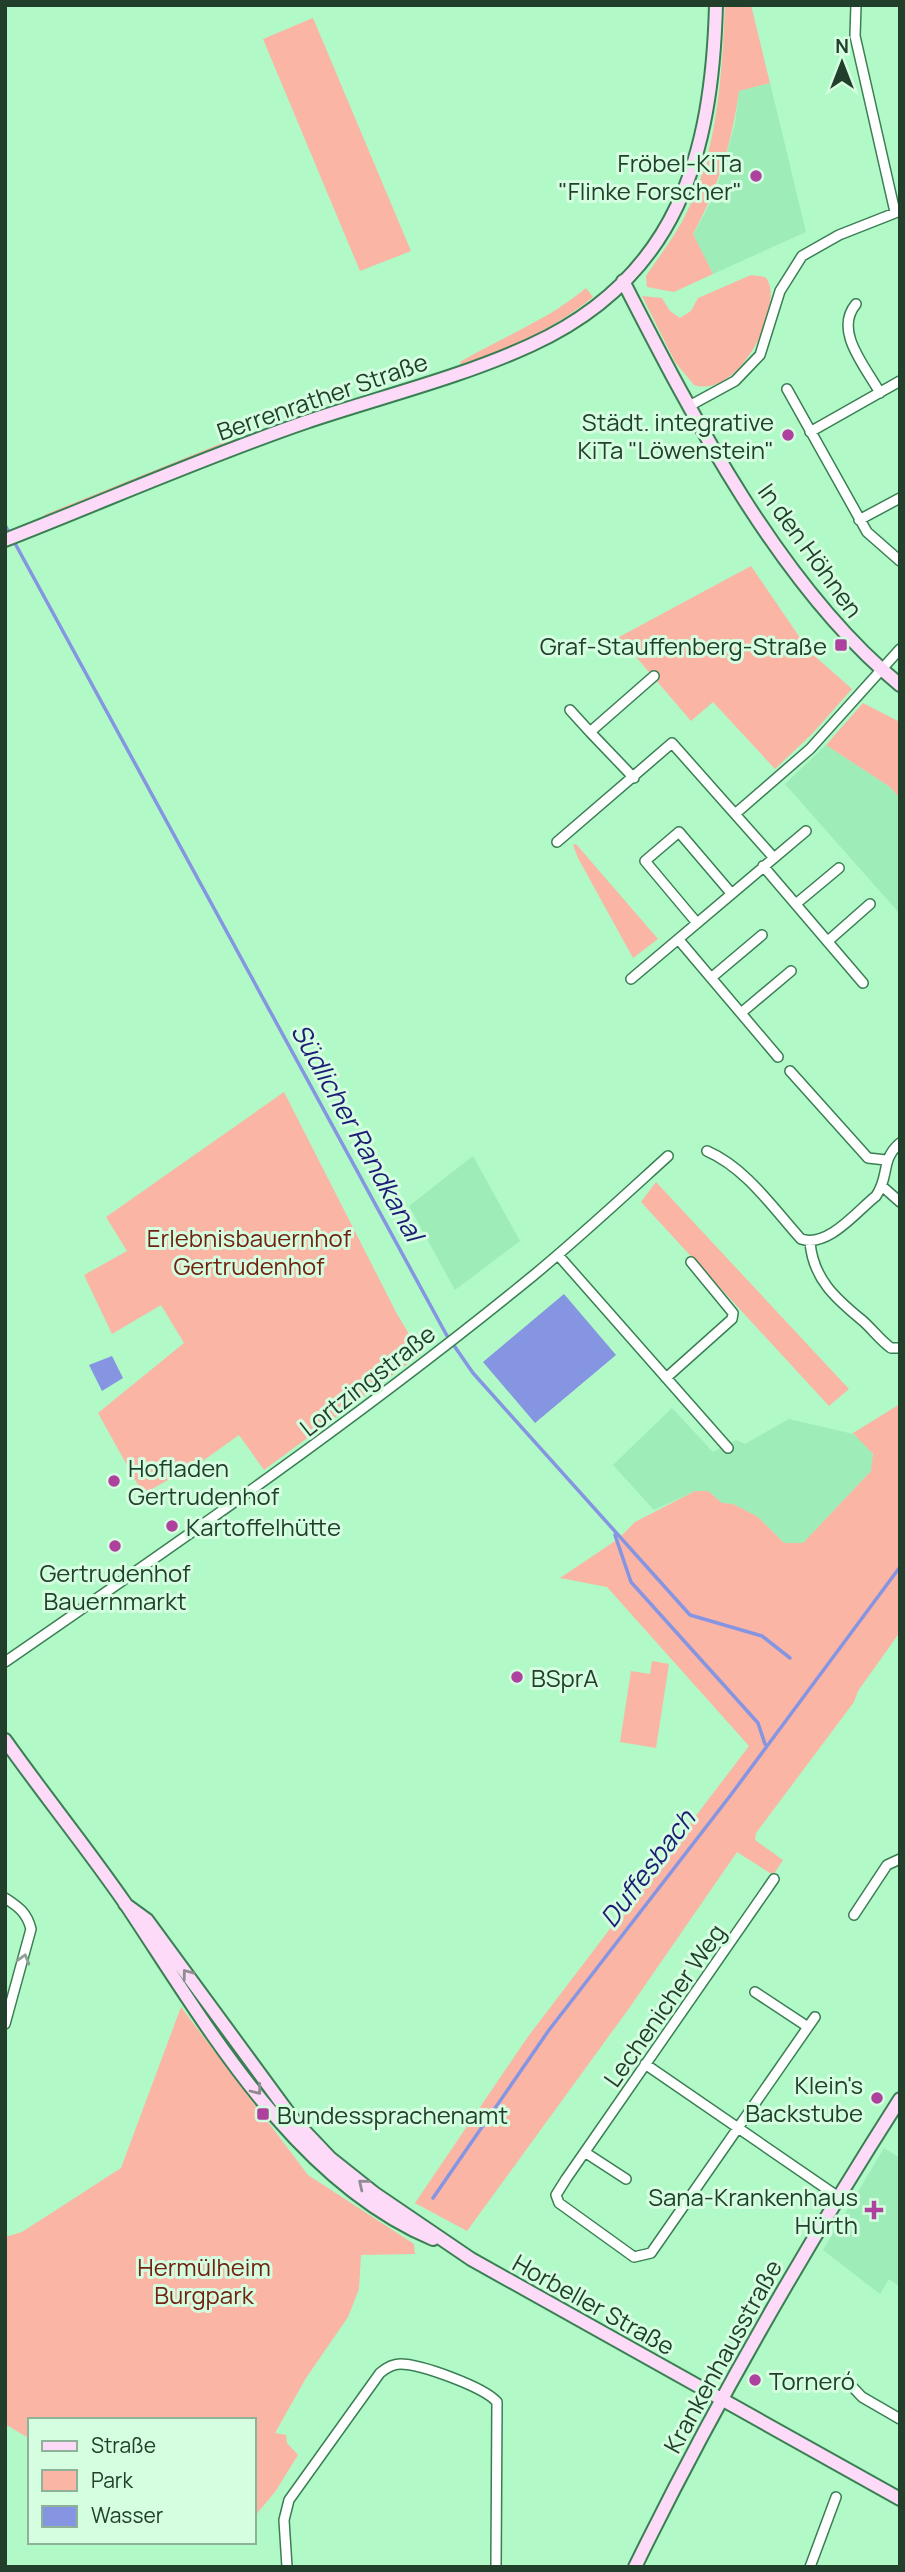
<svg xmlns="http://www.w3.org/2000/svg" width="905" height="2572" viewBox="0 0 905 2572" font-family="Manrope,sans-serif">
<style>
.built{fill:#9eecb7}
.green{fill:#fab5a5}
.water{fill:#8595e2}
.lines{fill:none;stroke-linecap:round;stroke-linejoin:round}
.stream{stroke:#8595e2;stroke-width:3.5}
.street-casing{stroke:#3a7f54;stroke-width:12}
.secondary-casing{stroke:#3a7f54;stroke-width:16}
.street{stroke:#fff;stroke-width:9}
.secondary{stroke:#fddaf7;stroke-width:12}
.oneway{stroke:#909f96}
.oneway2{stroke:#908c92}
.poi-dot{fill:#ae409e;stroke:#d5fee0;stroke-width:2.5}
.labels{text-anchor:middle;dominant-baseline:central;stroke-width:6;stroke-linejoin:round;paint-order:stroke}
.poi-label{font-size:24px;fill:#223f2c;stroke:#d5fee0;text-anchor:end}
.street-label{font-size:24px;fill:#223f2c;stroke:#d5fee0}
.park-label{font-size:24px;fill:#722210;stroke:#d5fee0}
.water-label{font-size:26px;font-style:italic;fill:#1e1d76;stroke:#d5fee0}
</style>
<rect width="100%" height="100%" fill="#b1f9c7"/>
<path class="built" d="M770 83 806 232 713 274 693 235 715 194 735 124 739 91Z
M826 745 890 787 900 798V914L785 784Z
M473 1156 520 1241 455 1290 409 1206Z
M672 1408 713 1452 736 1440 745 1444 789 1419 853 1434 871 1448 874 1463 871 1471 803 1543H784L758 1517 733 1504 722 1503 708 1491H695L654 1510 613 1465Z
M884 2148 900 2158V2287L889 2279 880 2294 823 2250Z"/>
<path class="green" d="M725 5H751L770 83 739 91C732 143 718 188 693 234L713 274 674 292 647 287 646 276C660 255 676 235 687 212 718 149 722 74 725 5Z
M313 18 411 251 360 271 263 39Z
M751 275 765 277C787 298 742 400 694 385L675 362 642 296 662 298 670 311 680 318 691 311 698 298Z
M586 288 593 297C554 329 509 349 461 365L460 362C502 337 548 320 586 288Z
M232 439 234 442 46 518 44 515Z
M751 566 809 651 852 689 812 734 775 769 713 702 691 721 619 637Z
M863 703 900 722V798L890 787 826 745Z
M576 844 658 939 633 958 578 858 573 845Z
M284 1092 397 1314 421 1354 264 1470 239 1435 204 1460 143 1494 98 1413 184 1343 161 1305 112 1334 84 1275 127 1251 106 1217Z
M656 1182 849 1389 829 1406 641 1202Z
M900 1404V1632L858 1691 854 1702 756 1833 755 1840 783 1860 773 1875 737 1852 630 2007 467 2231 415 2203 527 2038 749 1746 607 1587 560 1578 618 1539 635 1522 695 1491H708L722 1503 733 1504 758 1517 784 1543H803L871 1471 873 1454 853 1433Z
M652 1661 669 1664 656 1748 620 1742 631 1671 650 1674Z
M181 2007 308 2175 414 2244 415 2254 361 2255 359 2289 348 2317 306 2378 275 2433 286 2435 287 2443 298 2455 275 2492 254 2517V2420H30V2439L5 2424V2237L22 2232 121 2168Z"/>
<path class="water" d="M564 1294 616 1355 535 1423 483 1362Z
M112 1356 123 1378 102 1391 89 1365Z"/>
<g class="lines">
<path class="stream" d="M5 525 446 1334 473 1373 690 1615 762 1636 790 1658
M615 1535 631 1582 758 1723 765 1744
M433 2198 549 2030 730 1796 900 1567"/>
<g class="street-casing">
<path id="street" d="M856 5 855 36 895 212
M856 304C833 331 866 367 880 393
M787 389 867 532 900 561
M691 405 735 381 760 355 780 291 802 256 839 235 900 211
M810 432 900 381
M859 520 900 498
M570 710 590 732
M634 778 590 732 654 676
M735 814 810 749 900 649
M557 842 672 743 774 858
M763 866 863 983
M797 903 839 868
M697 923 645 861 679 832 731 893
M679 940 778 1057
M828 941 870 904
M711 978 762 935
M631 979 806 831
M741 1013 791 971
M790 1071 868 1158 886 1160
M707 1151C746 1168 773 1208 801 1239 828 1248 856 1212 876 1196 890 1176 880 1160 900 1143
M883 1187 900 1202
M810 1242C813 1279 836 1299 863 1321 873 1330 880 1340 891 1348H900
M558 1255 728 1448
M666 1378 732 1319 733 1313 691 1262
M5 1662C185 1538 364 1414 534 1275 580 1237 624 1196 668 1156
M774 1879 566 2179 556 2195 559 2203 634 2257 651 2253 815 2017
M5 1898C19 1907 27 1913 31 1929L5 2024
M854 1915 887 1865 900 1859
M755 1992 808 2027
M645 2064 837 2196
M586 2153 626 2179
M846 2380 862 2397 900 2419
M287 2567 284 2520 289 2500 380 2373C386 2368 392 2364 400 2364 421 2364 484 2387 497 2402L496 2567
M810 2567 836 2497"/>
</g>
<g class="secondary-casing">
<path id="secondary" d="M623 281C692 416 781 588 900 685
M5 540C105 501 204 457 306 422 380 397 459 378 531 345 678 278 712 154 716 5
M5 1740C44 1795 87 1848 125 1903 206 2024 293 2180 433 2239
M125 1904 147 1920 293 2119 330 2158 374 2193 471 2259 900 2499
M635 2567C714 2405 803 2251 900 2099"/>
</g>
<use href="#street" class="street"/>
<use href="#secondary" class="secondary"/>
</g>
<defs><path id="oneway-chevron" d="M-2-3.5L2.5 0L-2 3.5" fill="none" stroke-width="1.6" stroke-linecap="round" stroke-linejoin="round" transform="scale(1.75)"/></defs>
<use class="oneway" href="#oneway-chevron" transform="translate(24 1959) rotate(-74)"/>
<g class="oneway2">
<use href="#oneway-chevron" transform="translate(187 1974) rotate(-127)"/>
<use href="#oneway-chevron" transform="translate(257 2090) rotate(52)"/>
<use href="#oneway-chevron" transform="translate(363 2184) rotate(-141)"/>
</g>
<g class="poi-dot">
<circle cx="756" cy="176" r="7"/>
<circle cx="788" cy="435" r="7"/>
<rect x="834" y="638" width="14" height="14" rx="3.5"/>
<circle cx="114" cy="1481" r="7"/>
<circle cx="172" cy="1526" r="7"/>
<circle cx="115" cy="1546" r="7"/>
<circle cx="517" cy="1677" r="7"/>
<circle cx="877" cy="2098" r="7"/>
<rect x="256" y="2107" width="14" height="14" rx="3.5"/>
<path d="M870.5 2199.5h7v7h7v7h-7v7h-7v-7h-7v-7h7z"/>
<circle cx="755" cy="2380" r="7"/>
</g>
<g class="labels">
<g class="poi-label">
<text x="742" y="162">Fröbel-KiTa<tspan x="742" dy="28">"Flinke Forscher"</tspan></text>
<text x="774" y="421">Städt. integrative<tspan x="774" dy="28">KiTa "Löwenstein"</tspan></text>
<text x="827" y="645">Graf-Stauffenberg-Straße</text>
<text x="128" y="1467" text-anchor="start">Hofladen<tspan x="128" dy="28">Gertrudenhof</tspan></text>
<text x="186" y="1526" text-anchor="start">Kartoffelhütte</text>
<text x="115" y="1572" text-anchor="middle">Gertrudenhof<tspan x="115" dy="28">Bauernmarkt</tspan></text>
<text x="531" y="1677" text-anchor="start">BSprA</text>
<text x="863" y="2084">Klein's<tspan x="863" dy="28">Backstube</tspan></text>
<text x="277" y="2114" text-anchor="start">Bundessprachenamt</text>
<text x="858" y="2196">Sana-Krankenhaus<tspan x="858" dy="28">Hürth</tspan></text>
<text x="769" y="2380" text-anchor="start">Torneró</text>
</g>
<g class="street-label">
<text transform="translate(322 396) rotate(-19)">Berrenrather Straße</text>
<text transform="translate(811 550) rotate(54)">In den Höhnen</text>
<text transform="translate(367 1380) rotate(-38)">Lortzingstraße</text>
<text transform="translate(664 2005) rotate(-55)">Lechenicher Weg</text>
<text transform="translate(594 2304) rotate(29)">Horbeller Straße</text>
<text transform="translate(722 2356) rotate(-61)">Krankenhausstraße</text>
</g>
<g class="park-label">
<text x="249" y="1237">Erlebnisbauernhof<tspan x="249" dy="28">Gertrudenhof</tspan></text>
<text x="204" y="2266">Hermülheim<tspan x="204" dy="28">Burgpark</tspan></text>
</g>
<g class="water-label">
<text transform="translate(358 1132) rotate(61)">Südlicher Randkanal</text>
<text transform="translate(647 1868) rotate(-53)">Duffesbach</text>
</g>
</g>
<rect width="905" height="2572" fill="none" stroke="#223f2c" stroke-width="14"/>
<rect x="28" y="2418" width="228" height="126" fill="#d5fee0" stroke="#8db298" stroke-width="2"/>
<rect x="42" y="2441" width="35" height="10" fill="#fddaf7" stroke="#8db298" stroke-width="2"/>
<text x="91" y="2453" font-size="21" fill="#223f2c">Straße</text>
<rect x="42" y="2470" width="35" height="21" fill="#fab5a5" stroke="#8db298" stroke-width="2"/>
<text x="91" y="2488" font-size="21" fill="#223f2c">Park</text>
<rect x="42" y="2506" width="35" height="21" fill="#8595e2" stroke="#8db298" stroke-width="2"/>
<text x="91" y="2523" font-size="21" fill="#223f2c">Wasser</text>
<g transform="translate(842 63)" stroke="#d5fee0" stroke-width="5" paint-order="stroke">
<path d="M0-5L12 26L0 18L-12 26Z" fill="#223f2c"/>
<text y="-10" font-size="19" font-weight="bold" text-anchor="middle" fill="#223f2c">N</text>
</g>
</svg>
